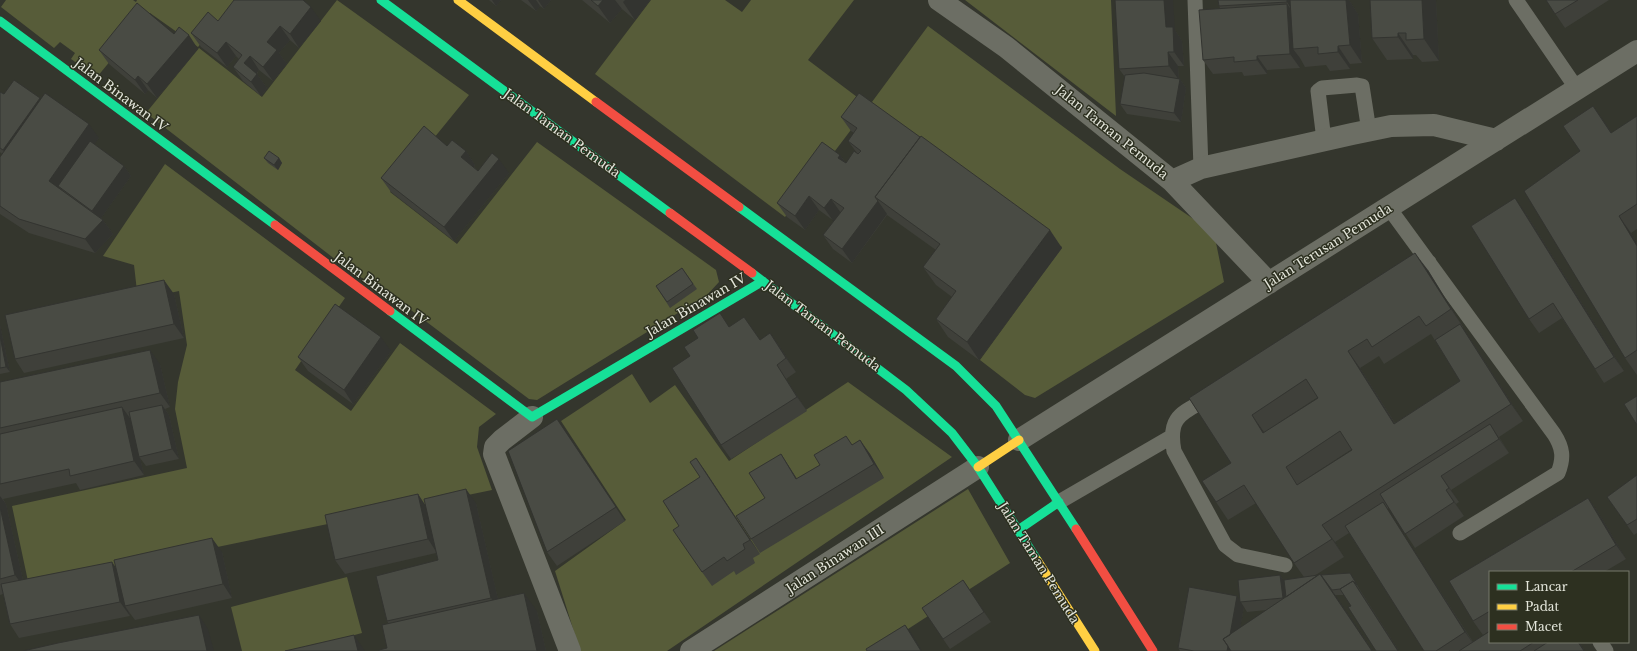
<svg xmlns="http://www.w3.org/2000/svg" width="1637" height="651" viewBox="0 0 1637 651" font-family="'Libre Baskerville',serif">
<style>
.green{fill:#575c39}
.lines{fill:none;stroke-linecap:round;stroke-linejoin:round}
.lane{stroke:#6c6e64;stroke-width:15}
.street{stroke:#6c6e64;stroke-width:22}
.fast{stroke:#16e098;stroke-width:9}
.slow{stroke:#ffcf43;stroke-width:9}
.jam{stroke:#f24e42;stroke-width:9}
.wall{fill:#3f403a;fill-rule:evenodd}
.shaded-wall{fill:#333430}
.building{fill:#494b44;stroke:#333430;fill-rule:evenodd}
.labels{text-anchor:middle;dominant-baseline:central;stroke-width:3;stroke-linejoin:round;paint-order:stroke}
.street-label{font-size:13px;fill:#e3e5da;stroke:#2d3020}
</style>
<rect width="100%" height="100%" fill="#34362d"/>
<path class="green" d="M6 0H133L136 2 137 0H236L198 47 150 13 97 77 71 59 75 53 60 42 54 48 1 7Z
M337 0 469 95 390 192 457 244 537 142 716 270 719 282 707 295 537 400 529 399 379 286 367 281 349 270 146 113 199 48 262 97Z
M651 0H725L742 12 751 0H854L808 60 869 106 928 26 1120 169 1214 233 1224 282 1035 398 1025 395 980 360 1062 247 869 106 785 217 595 74Z
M965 0H1111L1116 116Z
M165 164 345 298 295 370 351 411 400 343 496 414 479 427 477 447 492 490 29 586 12 506 187 468 175 409 178 382 187 345 179 291 138 300 134 265 103 256Z
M632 374 650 403 675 385 729 461 848 382 952 457 667 651H580L555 571 626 520 561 421Z
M968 489 1010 563 874 651H714Z
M347 577 362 633 295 651H242L231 607Z"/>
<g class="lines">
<path class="lane" d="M1195 0 1201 168
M1516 0 1577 89
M1324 140 1318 91 1322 88 1357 85 1362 86 1369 131
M1389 208 1554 434C1563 448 1564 458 1558 473L1460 533
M1408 275 1429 262
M1212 396C1184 413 1167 414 1174 451L1225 545 1238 555 1285 565
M1059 502 1171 437
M1600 642 1606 651"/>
<path class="street" d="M939 0 1006 47 1172 181 1269 283
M1172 181 1201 168 1352 134 1391 126 1434 125 1496 140
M532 417 502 440 495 447 494 454 570 651
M1019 440 1637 51
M691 651 978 467"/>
<path class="fast" d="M381 0 670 213
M0 21 275 225
M739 207 956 366 996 406 1076 529
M752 273 906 390 952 433 978 467 1037 560
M390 311 532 417 763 281
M1018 530 1059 502"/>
<path class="slow" d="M458 0 596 102
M978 467 1019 440
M1037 560 1095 651"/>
<path class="jam" d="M596 102 739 207
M670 213 752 273
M275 225 390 311
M1076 529 1153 651"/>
</g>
<path class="wall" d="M489 0H501L496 6Z
M521 0H551L544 9 540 6 536 11Z
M582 0H650L635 20 622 9 610 23Z
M1218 0H1349L1358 14 1362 63 1350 64V69L1330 71 1326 65 1305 67 1300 58V68L1267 70V74L1244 76 1242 72 1213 74 1203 60 1220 8 1219 6Z
M1436 0 1439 61 1422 62 1416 55H1413V59L1387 60 1372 38Z
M1546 0H1609L1565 28Z
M218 21H321L299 48 290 40 279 53 287 64 273 81 259 70 257 74 267 88 261 96 243 81 233 67 239 59 236 56 227 67 201 47 191 33Z
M1175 30 1182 41 1184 66H1178L1179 78 1180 79 1186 88 1181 122 1127 114 1120 104 1125 77 1119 69Z
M174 34 198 49 157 98 148 90 145 94 109 64 99 50Z
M0 92 4 94 40 99 99 138 94 144 124 166 131 176 101 218 103 220 113 234 95 253 29 233 0 214V157L2 154 0 152Z
M1593 106 1612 133 1637 116V229L1631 233 1637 243V375L1625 358 1580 151Z
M841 117 1062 248 979 360 948 337 936 319 952 297 936 285 923 267 936 250 887 215 852 263 833 249 823 235 834 221 819 210 805 230 787 217 777 203 840 155 846 163 857 153 848 141 854 133 851 131Z
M447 146 466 151 475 165 474 167 478 171 509 173 454 241 391 192 381 178Z
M264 158H279L282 163 278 170 268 163Z
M1525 212 1624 371 1604 383 1595 369 1562 318 1539 333 1529 319Z
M682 268 697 289 670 308 656 286Z
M1428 270 1463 327H1462L1472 342 1523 421 1499 437 1509 453 1451 490 1459 502 1456 504 1464 516 1415 548 1389 508 1387 509 1473 642H1579L1585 651H1424L1349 533 1335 542 1344 557 1314 576 1321 575 1353 578 1360 590 1399 651 1351 606 1344 595H1335L1373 651H1180L1178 648 1240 600 1280 575 1284 581 1304 577 1294 563 1256 503 1228 520 1216 502 1231 463 1189 398ZM1431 334 1460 381 1395 423 1360 368 1379 356 1384 364ZM1318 397V398L1275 425ZM1352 449V450L1298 484ZM1244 607 1247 612 1267 610 1240 628Z
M174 294 184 338 24 373 15 359Z
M0 325 10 372 0 374Z
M729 326 754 331 760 340 770 333 780 347 796 372 786 379 807 411 731 459 721 445 690 356Z
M391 351 353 404 308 371 298 357Z
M160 364 170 407 165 409 169 415 179 459 146 466 140 458 144 475 80 490 76 483 3 499 6 504 23 580 116 568 222 552 232 598 135 620 129 612 130 616 19 638 10 624 3 594 0 595V382Z
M557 419 625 521 557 566 547 552Z
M846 436 852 445 860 440 870 454 884 478 760 553 751 539 781 454 790 468 797 479 820 465Z
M696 458 760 554 753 558 755 563 736 575 734 571 712 586 702 572 679 526 700 477Z
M1637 475V533L1634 535 1607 497Z
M418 494 425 505 476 503 498 599 537 611 546 651H379L387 648 389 624 387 621 438 560 436 553 345 574 335 560Z
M1588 498 1598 512 1626 559 1604 572H1490V631L1483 635 1473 621 1449 581Z
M963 580 991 622 950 649 943 639Z"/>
<path class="shaded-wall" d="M492 0H501L496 6Z
M528 0H536L540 6 536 11Z
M538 0H551L544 9Z
M603 0H615L622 9 610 23 598 6Z
M625 0H650L635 20 623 2Z
M1164 0H1173L1175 30 1182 41 1184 66 1174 52 1166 27Z
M1287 0H1295L1296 16 1287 2Z
M1346 0H1349L1358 14 1362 63 1350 45Z
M1422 0H1436L1439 61 1424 39Z
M1287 4 1297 18 1293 49 1300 58V68L1290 54Z
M311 7 321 21 299 48 290 34Z
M280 26 290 40 279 53 287 64 273 81 263 67 267 42Z
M1398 33 1413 55V59L1398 37Z
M189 35 198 49 157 98 147 84Z
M226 42 236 56 227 67 217 53Z
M1338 46 1350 64V69L1338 52Z
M1168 52 1178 66 1179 80 1169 66Z
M250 56 259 70 254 77 244 63Z
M1257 56 1267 70V74L1257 60Z
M257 74 267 88 261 96 251 82Z
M138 76 148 90 145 94 135 80Z
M1180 79 1186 88 1181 122 1174 113Z
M40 98 47 108 10 160 3 150Z
M1593 106 1606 124 1623 151Z
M89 124 99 138 62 190 58 186 61 191 49 181Z
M466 151 475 165 471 171 461 157Z
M840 155 850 169 838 158Z
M279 158 282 163 278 170 274 165Z
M499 159 509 173 454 241 444 227Z
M124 166 131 176 99 221 92 211Z
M809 196 819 210 805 230 795 216Z
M1515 198 1525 212 1624 371 1614 357Z
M831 199 841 213 834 222 824 208Z
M878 201 887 214 852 263 842 249Z
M1619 216 1631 233 1637 243V246Z
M103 220 113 234 95 253 85 239Z
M1050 230 1062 248 979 360 967 342Z
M1415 253 1428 270 1463 327 1451 309Z
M164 280 174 294 184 338 174 324Z
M1460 324 1472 342 1523 421 1511 404Z
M0 325 10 372 6 367 0 336Z
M770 333 780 347 796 372 786 358Z
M381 337 391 351 353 404 344 390Z
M150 350 160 364 170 407 160 393Z
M1348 351 1360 368 1406 441 1394 424Z
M777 365 786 379 807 411 797 397Z
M162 405 169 415 179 459 172 449Z
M122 407 132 421 139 457 140 458 144 475 134 461Z
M1252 415 1264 432 1263 433Z
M557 419 567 433 625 521 616 507Z
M1490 424 1499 438 1509 453 1499 439Z
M860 440 870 454 884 478 874 464Z
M781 454 790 468 806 493 796 479Z
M696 458 706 472 760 554 750 540Z
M1441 476 1451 490 1459 502 1449 488Z
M466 489 476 503 501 612 491 598Z
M1446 490 1456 504 1464 516 1454 502Z
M418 494 427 508 437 553 428 539Z
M0 496 6 504 25 589 15 575 0 507Z
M1588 498 1598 512 1626 559 1616 545Z
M1383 502 1392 516 1475 646 1465 632Z
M1322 525 1335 542 1344 557 1332 539Z
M212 538 222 552 232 598 223 584Z
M112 562 122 576 125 606 129 612 130 616 120 602Z
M1320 574 1336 596 1373 651H1372Z
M1280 575 1287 585 1290 608 1283 598Z
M963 580 970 590 991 622 984 612Z
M1353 581 1360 591 1399 651H1398Z
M524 593 537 611 546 651H537Z
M1237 596 1244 607 1236 651H1227Z
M199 615 208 629 214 651H207Z
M905 625 912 634 922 651H921Z
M354 635 365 651H358Z
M1578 642H1579L1585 651H1584Z"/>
<path class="building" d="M234 0H303L311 7 290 34 280 26 267 42 277 50 263 67 250 56 244 63 257 74 251 82 233 67 242 55 226 42 217 53 191 33 208 12 218 21Z
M591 0H603L598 6Z
M1115 0H1164L1166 27H1173L1174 52H1168L1169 66 1119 69Z
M1218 0H1287V2L1219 6Z
M1290 0H1346L1350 45 1338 46V52L1318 54V47L1293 49Z
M1370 0H1422L1424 39 1406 40V33H1398V37L1372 38Z
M1546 0H1578L1555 14Z
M137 3 174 34 179 27 189 35 147 84 138 76 135 80 99 50Z
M1287 4 1290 54 1257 56V60L1234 62V57L1203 60 1199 10Z
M1144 73 1180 79 1174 113 1120 104 1125 75Z
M14 80 40 98 3 150 0 148V92L4 94Z
M45 93 89 124 49 181 103 220 85 239 19 219 0 206V157Z
M859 93 920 137 875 197 878 201 842 249 823 235 844 208 831 199 824 208 809 196 795 216 777 203 822 142 840 155 838 158 846 163 854 151 858 154 861 151 848 141 857 128 841 117Z
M1593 106 1611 133 1637 116V204L1619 216 1637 246V350L1625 358 1524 191 1580 151 1563 126Z
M424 126 447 146 452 140 466 151 461 157 478 171 492 153 499 159 444 227 381 178Z
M921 136 1050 230 967 342 936 319 956 291 923 267 940 244 875 197Z
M90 141 124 166 92 211 58 186Z
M269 151 279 158 274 165 264 158Z
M1515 198 1614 357 1595 369 1553 303 1529 319 1471 226Z
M1415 253 1451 309 1426 326 1419 316 1372 347 1367 339 1348 351 1394 424 1460 381 1435 340 1460 324 1511 404 1322 525 1332 539 1294 563 1244 485 1216 502 1202 481 1231 463 1189 398ZM1306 379 1318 398 1263 433 1252 415ZM1340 431 1352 450 1297 485 1286 467Z
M682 268 693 284 667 302 656 286Z
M164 280 174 324 15 359 5 315Z
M335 304 381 337 344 390 298 357Z
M720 313 729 327 744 317 760 340 770 333 786 358 777 365 797 397 721 445 672 368 690 356 684 347 698 338 693 330Z
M0 336 6 367 0 368Z
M150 350 160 393 0 428V382Z
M1637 396V425L1624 404Z
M162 405 172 449 139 457 129 412Z
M122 407 134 461 70 476 69 469 0 484V434Z
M557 419 616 507 547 552 508 451Z
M1490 424 1499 439 1441 476 1449 488 1446 490 1454 502 1405 534 1380 494Z
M846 436 852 445 860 440 874 464 751 539 736 516 765 498 749 473 781 454 796 479 820 465 814 455Z
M696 458 750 540 743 544 745 549 727 561 724 557 702 572 673 530 679 526 663 501 700 477 690 462Z
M1637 475V519L1627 525 1607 497Z
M466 489 491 598 387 621 376 576 438 560 424 499Z
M418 494 428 539 335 560 325 515Z
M1588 498 1616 545 1571 572H1490V611L1473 621 1449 581Z
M1383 502 1465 632 1436 651H1424L1345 526Z
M0 507 15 575 0 579Z
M212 538 223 584 125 606 114 560Z
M112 562 120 602 10 624 1 584Z
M1350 573 1357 585 1353 581 1340 589 1332 590 1321 575Z
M1320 574 1372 651H1231L1223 639Z
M1280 575 1283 598 1240 602 1238 580Z
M1318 575 1286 597 1284 580Z
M963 580 984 612 943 639 922 608Z
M1353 581 1398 651H1376L1348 607 1351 606 1340 589Z
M1189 587 1237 596 1230 635 1223 639 1228 646 1227 651H1194L1178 648Z
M524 593 537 651H379V650L387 648 382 625Z
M199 615 207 651H23L58 643Z
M905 625 921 651H867L866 649Z
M1490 631V642H1534L1520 651H1459Z
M354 635 358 651H285Z
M1548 642H1578L1584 651H1534Z"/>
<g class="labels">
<g class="street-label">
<text transform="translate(121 95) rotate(37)">Jalan Binawan IV</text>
<text transform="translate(1112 132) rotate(39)">Jalan Taman Pemuda</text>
<text transform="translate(562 133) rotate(36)">Jalan Taman Pemuda</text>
<text transform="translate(1328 246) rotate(-32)">Jalan Terusan Pemuda</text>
<text transform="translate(381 289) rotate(37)">Jalan Binawan IV</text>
<text transform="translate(696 305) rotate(-30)">Jalan Binawan IV</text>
<text transform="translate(823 326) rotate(37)">Jalan Taman Pemuda</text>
<text transform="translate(835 559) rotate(-33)">Jalan Binawan III</text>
<text transform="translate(1039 563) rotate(58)">Jalan Taman Pemuda</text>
</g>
</g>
<rect x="1489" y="571" width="140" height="72" fill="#2d3020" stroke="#76786a"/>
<rect x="1497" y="584" width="20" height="6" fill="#16e098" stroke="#76786a"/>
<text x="1525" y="591" font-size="12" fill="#e3e5da">Lancar</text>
<rect x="1497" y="604" width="20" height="6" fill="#ffcf43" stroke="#76786a"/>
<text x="1525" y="611" font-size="12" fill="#e3e5da">Padat</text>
<rect x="1497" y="624" width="20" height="6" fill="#f24e42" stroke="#76786a"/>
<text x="1525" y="631" font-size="12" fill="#e3e5da">Macet</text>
</svg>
